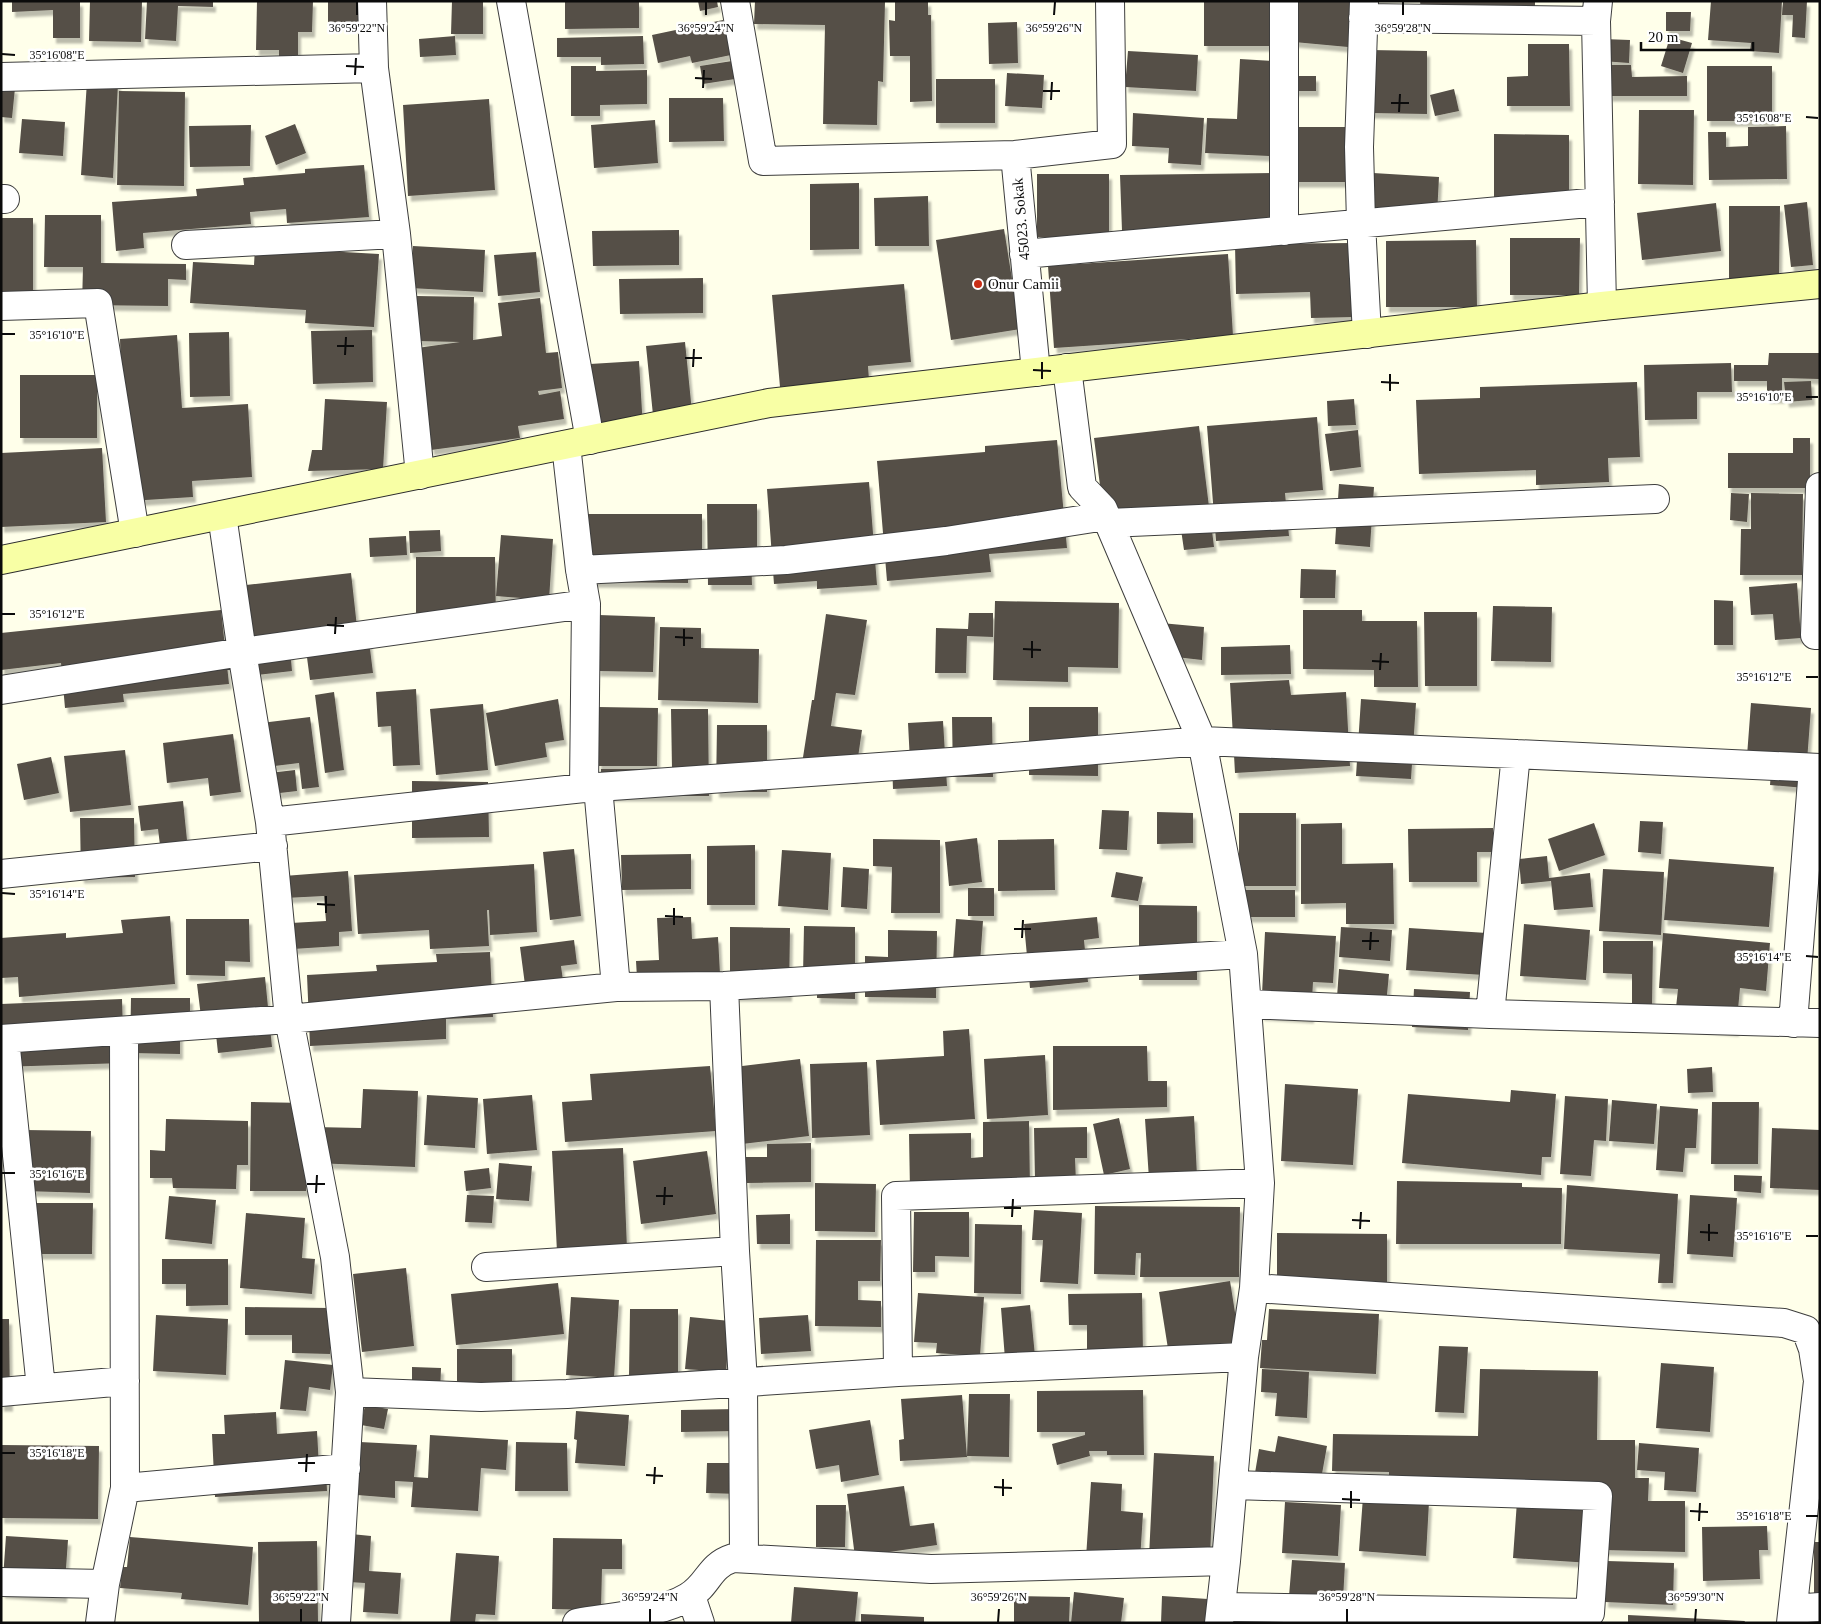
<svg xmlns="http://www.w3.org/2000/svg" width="1821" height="1624" viewBox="0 0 1821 1624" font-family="Georgia,serif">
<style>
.building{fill:#554f47;filter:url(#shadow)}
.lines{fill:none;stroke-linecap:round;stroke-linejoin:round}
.street-casing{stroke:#3e3e3e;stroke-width:30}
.secondary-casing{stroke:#2d2d2d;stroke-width:30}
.street{stroke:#fff;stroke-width:28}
.secondary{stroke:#f8ffa5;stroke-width:28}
.ticks{fill:none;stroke:#0b0b0b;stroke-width:2}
.poi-dot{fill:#c92e16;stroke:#fff;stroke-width:2}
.labels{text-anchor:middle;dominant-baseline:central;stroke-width:5;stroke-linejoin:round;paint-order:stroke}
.street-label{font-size:15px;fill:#0b0b0b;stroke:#fff}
.poi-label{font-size:15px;fill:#0b0b0b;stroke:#fff;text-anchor:start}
.ticks-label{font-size:12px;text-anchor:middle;fill:#0b0b0b;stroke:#fff;stroke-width:5;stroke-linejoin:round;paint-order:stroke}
</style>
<defs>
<filter id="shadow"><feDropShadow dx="3" dy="5.5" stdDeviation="1" flood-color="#0004"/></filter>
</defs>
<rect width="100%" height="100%" fill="#ffffea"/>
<path class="building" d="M12 1H80V38H53V10L12 12Z
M90 1H142L141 42 89 41Z
M147 1H213V7L178 6 176 41 145 39Z
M257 1H313L312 32H298V63H279V50H256Z
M328 1H358V24H328Z
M452 1H483V34H451Z
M565 1H639V28L565 29Z
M698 1H717L718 7 700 11Z
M755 1 885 2 883 82 878 81 877 125 823 124 825 25 754 24Z
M895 1H928V15H931L932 101 910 102V56H890L889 20 895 21Z
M1204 1H1270L1269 46H1204Z
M1291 1H1352L1348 47 1294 42Z
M1420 1H1535V12L1421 11Z
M1711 1H1782L1779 53 1750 51 1751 43 1708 40Z
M1783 1H1807L1805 38 1792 37 1793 15H1782Z
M1666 12H1691L1690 31H1666Z
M723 20 731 55 692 63 690 56 658 63 652 35Z
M1017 22 1018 63 989 64 988 23Z
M455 36 456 55 420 57 419 39Z
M643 36 644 64 601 65V57H557V38Z
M1670 37 1692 43 1683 73 1661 66Z
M1603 39 1630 40 1629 63 1602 61Z
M1528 44H1569L1570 106H1507V77L1528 76Z
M1370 50 1427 51V114L1370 113Z
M1128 51 1198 55 1196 91 1125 87Z
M1240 59 1274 61 1269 156 1205 153 1207 118 1237 119Z
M732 61 735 79 703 84 700 66Z
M1609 65H1631L1632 77 1687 76V96H1609Z
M571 66H596V71L647 70V104L600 105V116H571Z
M1707 66H1772V121H1707Z
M1007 73 1044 75 1042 108 1005 106Z
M1291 76H1316V91H1292Z
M936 79H995V123H936Z
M87 81 118 84 113 178 81 175Z
M1 86 15 88 12 118 1 117Z
M1454 89 1459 111 1435 116 1430 95Z
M119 91 185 92 184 186 117 185Z
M669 98H723L724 141 669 142Z
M489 99 495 190 408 196 403 105Z
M1639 110H1694L1693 185 1638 184Z
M1133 113 1204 118 1201 165 1168 163 1169 148 1132 146Z
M22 119 65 122 63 156 19 153Z
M655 120 658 163 594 168 591 125Z
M295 124 306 153 276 165 265 136Z
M251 125 250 166 190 167 189 126Z
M1786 126 1787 179 1709 180 1708 132H1726V147L1748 146V127Z
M1294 127H1350V182H1294Z
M1494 134 1569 135V201H1494Z
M364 165 369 217 287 223 286 209 250 212 251 224 143 233 144 248 116 251 112 202 197 196 196 189 244 185 243 178 305 173V169Z
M1274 173 1275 229 1122 231 1120 175Z
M1373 173 1439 177 1437 215 1371 211Z
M1037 174H1109V237H1037Z
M859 183V249L810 250V184Z
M928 196 929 246H875L874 198Z
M1807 202 1813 265 1791 267 1784 205Z
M1716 203 1721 251 1642 260 1637 213Z
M1729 206H1780L1779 278H1729Z
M45 215H101V263L186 264V280L168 279V306L82 305 83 267H44Z
M1 218H33V297L1 296Z
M1004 229 1020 329 951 340 936 240Z
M679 230V265L593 266 592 231Z
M1510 238H1580L1579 295H1510Z
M1476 240 1477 307H1386V241Z
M1354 243 1355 317 1311 318 1310 292 1236 294 1235 244Z
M413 246 485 250 483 292 410 288Z
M255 247 379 254 374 327 305 323 306 310 190 303 193 262 254 265Z
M536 252 540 292 498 296 494 255Z
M1228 254 1233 336 1054 348 1048 266Z
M703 278V313L620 314 619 279Z
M904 284 911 362 868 366 869 380 780 387 772 295Z
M417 296 474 297 473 340 502 336 498 303 540 298 546 353 558 352 562 388 538 391 539 395 560 391 564 419 518 426 520 438 431 450 417 348 460 342 416 341Z
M372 330 373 382 313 384 311 331Z
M229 332 230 396 190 397 189 333Z
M177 335 182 408 248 404 252 477 192 481 193 497 130 501 123 373 121 374 120 339Z
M685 342 692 412 653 415 646 346Z
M1769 353H1819V379L1782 378V398H1767V381H1734V365H1768Z
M639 361 643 428 594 431 590 364Z
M1731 363 1732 392H1697V419L1645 420 1644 365Z
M20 375H97V438H20Z
M1811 381 1812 400 1786 402 1784 382Z
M1637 382 1640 457 1608 458 1609 482 1536 485V470L1419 474 1416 400 1480 398V387Z
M325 399 387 402 383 469 308 471 312 450H322Z
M1354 399 1356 425 1328 426 1327 401Z
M1317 417 1323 490 1285 493 1289 536 1216 541 1207 426Z
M1199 426 1214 547 1184 550 1179 516 1105 525 1094 438Z
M1358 430 1361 467 1330 471 1325 434Z
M1793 438H1810V488H1728V453H1793Z
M1057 440 1067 548 989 554 991 572 887 581 877 461 985 452V446Z
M102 448 106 522 1 527V453Z
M869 482 877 585 817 589V581L774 584 767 489Z
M1339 484 1374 487 1370 547 1335 544Z
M1731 493 1749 494 1747 522 1730 520Z
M1751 493 1803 494 1802 575H1740L1741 529H1751Z
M707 504H757V553H751L752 585H708Z
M581 514H702V563H688V583L581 582Z
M440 530 441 551 410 553 409 531Z
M501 535 553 539 549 600 496 596Z
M406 536 407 555 370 557 369 538Z
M416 557H495L496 622H416Z
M1301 569 1336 570 1335 598H1300Z
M351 573 357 627 367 625 373 673 310 680 304 635 289 637 292 671 257 675 246 585Z
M1797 583 1801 638 1775 640 1773 614 1751 615 1749 587Z
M1714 600 1733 601V645H1714Z
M995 601 1119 603 1118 668 1068 667V682L993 680Z
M1493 606 1552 607 1551 662 1491 661Z
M221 610 229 684 123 694 124 702 65 708 61 663 1 670V633Z
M1303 610H1362V621H1417L1418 687H1374V670L1303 669Z
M1424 612H1477V686H1425Z
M969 613H993V637L967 636 966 673H935L936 628 968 629Z
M826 614 867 620 855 695 836 693 831 726 862 730 855 778 801 770 812 700H814Z
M599 615 655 617 653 672 597 671Z
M1161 623 1204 627 1202 660 1158 655Z
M660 627 701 628V648L759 649 758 703 658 700Z
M1290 645 1291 674 1221 675V647Z
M1289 680 1291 695 1346 692 1350 766 1235 773 1230 683Z
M416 689 420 765 393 766 391 726 378 727 376 692Z
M334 692 344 770 325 773 315 695Z
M558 699 564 740 545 743 547 757 495 766 486 713Z
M1361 699 1416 703 1411 779 1356 776Z
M1751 703 1811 708 1805 788 1770 785 1772 758 1747 756Z
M483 704 488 770 436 775 430 709Z
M598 707 658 708 657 766H598Z
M1029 707H1098V776L1029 775Z
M671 709H708L709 796H601V769H672Z
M310 717 319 787 302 789 299 763 250 769 245 725Z
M952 717H992L993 777H953Z
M943 721 947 786 893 789 892 762H910L908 723Z
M717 725H767V792H716Z
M233 734 241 792 210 796 208 778 167 783 163 743Z
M125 750 131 805 70 812 64 756Z
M51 757 59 793 24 800 17 764Z
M295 770 297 791 254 796 252 775Z
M412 781 488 782 489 837 412 838Z
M183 801 188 850 161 853 158 829 141 831 138 806Z
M1102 810 1129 811 1127 850 1099 849Z
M1157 812 1193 813V843L1157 844Z
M1239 813H1296V886H1239Z
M80 818H134L135 877 81 878Z
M1640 821 1663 822 1661 854 1638 852Z
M1342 823V864L1393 863 1394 924H1346V903L1301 904V824Z
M1594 823 1605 855 1559 871 1548 839Z
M1493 828V852H1477V882H1409L1408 829Z
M977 838 982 882 949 886 945 842Z
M873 839 940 840V913H891L892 867 873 866Z
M1054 839 1055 890 998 891V840Z
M755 845V905H707V846Z
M574 849 581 916 550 920 543 852Z
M782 850 831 853 828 910 778 906Z
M691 854V889L622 890 621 855Z
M1547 856 1549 878 1590 873 1593 907 1554 910 1551 881 1521 884 1519 859Z
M1669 859 1774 867 1769 927 1664 920Z
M534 864 537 932 490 935 489 910H487L489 946 430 949 429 930 358 934 354 875Z
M843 867 869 869 867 909 841 907Z
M1603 869 1664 872 1661 935 1599 931Z
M348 871 352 931 339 932V946L293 949 291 923 326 921 324 896 285 898 284 876Z
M1116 872 1143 877 1138 901 1111 897Z
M968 888H994V916H968Z
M1240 890H1295V917H1240Z
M1139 905 1197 906V980H1139Z
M170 916 175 984 19 997 18 977 1 978V938L66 933V938L123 933 121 920Z
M691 917 692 939 718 937 720 974 638 995 636 961 659 960 657 918Z
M1097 917 1099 938 1084 940 1088 982 1030 988 1024 924Z
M186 919H249L250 962 225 961V976L186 975Z
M956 919 983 921 979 977 952 975Z
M1524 924 1590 930 1586 980 1520 976Z
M804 926 855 927V999L817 998V975H803Z
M730 927 790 928 789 996H730Z
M1341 927 1392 930 1390 961 1339 957Z
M1409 928 1487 933 1484 975 1406 970Z
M888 930 937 931 936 998 865 997V956L888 957Z
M1265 932 1336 936 1333 983 1313 982 1311 1018 1261 1015Z
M1663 933 1770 943 1766 991 1740 988 1736 1031 1674 1026 1678 989 1659 988Z
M574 940 577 964 561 966 565 995 527 1000 520 947Z
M1603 941H1653L1652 1008H1632V974L1603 973Z
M490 952 493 1017 446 1019V1039L310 1046 307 975 377 971 376 965 437 962 436 954Z
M1339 969 1389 974 1385 1015 1336 1011Z
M265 977 272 1047 218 1053 214 1016 201 1017 197 984Z
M1414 989 1470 992 1468 1030 1412 1027Z
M131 998H190V1022H180V1054L130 1053Z
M122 999 124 1063 1 1067V1004Z
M969 1029 975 1119 880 1125 876 1060 944 1056 943 1031Z
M1053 1046H1147L1148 1081H1167V1107L1053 1110Z
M1045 1055 1048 1115 987 1119 984 1059Z
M800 1059 809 1136 742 1144 734 1067Z
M867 1062 870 1135 812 1138 810 1064Z
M710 1066 716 1131 565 1142 562 1102 592 1100 590 1074Z
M1712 1067 1713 1092 1688 1093 1687 1069Z
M1285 1084 1358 1089 1353 1165 1281 1161Z
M363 1089 418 1091 415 1167 313 1163 314 1127 361 1128Z
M1511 1090 1556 1094 1551 1157H1542L1541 1175 1402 1163 1408 1094 1510 1102Z
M427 1095 478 1098 475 1148 424 1145Z
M532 1095 537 1150 487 1154 483 1099Z
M1565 1096 1608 1099 1606 1141 1594 1140 1591 1176 1560 1174Z
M1612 1100 1657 1104 1654 1144 1609 1141Z
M251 1102 306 1103V1191H250Z
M1712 1102H1759L1758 1164H1711Z
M1660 1106 1698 1109 1696 1148H1685L1683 1172 1656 1170Z
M1194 1116 1197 1176 1149 1179 1145 1119Z
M1119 1118 1130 1169 1104 1175 1093 1124Z
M166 1119 248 1121V1165H237L236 1189 173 1188 172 1178H150V1150L165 1151Z
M1029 1121 1030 1189 910 1191 909 1134 971 1133V1158L983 1157V1122Z
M1087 1127V1158H1075L1076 1182 1035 1183 1034 1128Z
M1772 1128 1820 1130V1190L1770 1188Z
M25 1130 91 1131 90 1193 23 1191Z
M811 1143V1182L746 1183V1157H767V1144Z
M623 1148 627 1249 557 1252 552 1151Z
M707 1151 716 1214 641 1224 633 1161Z
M499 1163 532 1166 529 1201 496 1199Z
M489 1168 491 1188 466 1191 464 1171Z
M1734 1175 1762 1176 1761 1193 1734 1191Z
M1397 1181 1522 1183V1187L1562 1188 1561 1244H1396Z
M815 1183 876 1184 875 1232 815 1231Z
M1567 1185 1678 1194 1673 1283H1658L1660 1254 1564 1249Z
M467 1195 494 1196 492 1223 465 1222Z
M1690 1195 1737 1198 1733 1257 1687 1254Z
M169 1196 216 1200 212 1244 165 1239Z
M30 1203H93L92 1254H30Z
M1095 1206 1240 1207 1239 1277H1140L1141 1253H1136L1135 1275 1094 1274Z
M1034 1210 1082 1213 1078 1284 1040 1282 1043 1240H1032Z
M914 1212H969V1257L935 1256V1272H913Z
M246 1213 305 1218 302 1258 315 1259 312 1294 240 1288Z
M790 1214V1244H757L756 1215Z
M975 1224 1022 1225 1021 1294 974 1293Z
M1277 1233 1387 1234V1284L1277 1283Z
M816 1240H881L880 1281H858V1300L881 1301V1327L815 1326Z
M162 1259H228V1305L186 1306V1284H162Z
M406 1268 414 1346 362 1352 353 1274Z
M1230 1281 1240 1344 1169 1355 1159 1292Z
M558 1283 564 1334 456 1345 451 1294Z
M918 1293 984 1297 980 1356 936 1353 937 1343 914 1342Z
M1142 1293 1143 1354H1087V1325H1069L1068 1294Z
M571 1297 619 1300 614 1378 566 1375Z
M1030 1305 1035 1356 1005 1359 1001 1308Z
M245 1307 331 1308 330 1354 292 1353V1335H245Z
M630 1309H678V1377L629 1376Z
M1269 1309 1379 1314 1376 1374 1260 1368 1262 1340H1267Z
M156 1315 228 1319 226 1375 153 1371Z
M808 1315 811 1351 761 1354 759 1318Z
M690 1317 730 1321 726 1372 685 1369Z
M1 1319H9L10 1406H1Z
M1439 1346 1468 1347 1464 1413 1435 1412Z
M457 1349H512V1394L457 1395Z
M285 1360 333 1365 330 1390 309 1387 306 1411 280 1409Z
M1661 1363 1714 1367 1710 1432 1656 1428Z
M412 1367 441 1368 440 1394 412 1393Z
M1262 1369 1309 1372 1307 1418 1275 1416 1277 1393 1261 1392Z
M1480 1369 1598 1371 1597 1440H1635V1478H1649L1648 1501H1685V1552L1603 1550 1604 1488 1389 1485V1472L1332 1471 1333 1434 1478 1436Z
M1143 1390 1144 1455H1107V1451H1089L1090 1456 1057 1465 1052 1444 1085 1435V1438V1432H1037V1391Z
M969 1394H1010L1009 1457 967 1456Z
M962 1395 967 1457 900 1461 899 1440 904 1439 901 1399Z
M365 1405 388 1409 384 1429 361 1425Z
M737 1409 738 1431 681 1432V1410Z
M576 1411 629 1415 625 1466 575 1463 577 1440 574 1439Z
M276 1412 277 1434 317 1431 319 1467H326L327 1491 215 1497 212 1434H225L224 1415Z
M870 1420 879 1475 841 1482 839 1465 816 1469 809 1430Z
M430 1435 508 1440 506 1470 481 1468 478 1511 411 1507 413 1482 395 1481V1498L357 1495 360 1442 417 1445 414 1477 428 1478Z
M1278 1436 1327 1446 1320 1485 1255 1473 1259 1449 1275 1452Z
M516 1442 567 1443 568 1491H515Z
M1639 1443 1699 1448 1696 1492 1664 1490 1665 1472 1637 1470Z
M1 1445 99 1446 98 1519 1 1518Z
M1154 1453 1214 1456 1210 1559 1149 1557Z
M707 1463H740L739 1494 706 1493Z
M1091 1482 1122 1484 1121 1511 1143 1513 1140 1561 1086 1558Z
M904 1486 910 1526 934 1523 937 1545 855 1557 847 1494Z
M1363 1497 1429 1502 1426 1556 1359 1551Z
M1517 1501 1595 1506 1591 1563 1513 1558Z
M1285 1502 1341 1505 1338 1556 1282 1553Z
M816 1505H846L845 1547H816Z
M1767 1526 1768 1550H1759L1760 1579 1703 1581 1702 1527Z
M351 1534 371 1536 369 1571 401 1573 398 1614 363 1612 365 1583 348 1582Z
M6 1536 68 1540 64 1597 2 1593Z
M130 1537 253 1547 248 1605 181 1599 182 1593 120 1588 122 1567H127Z
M553 1538 622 1539V1569H602L601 1610 552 1609Z
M317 1541 318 1622 259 1623 258 1542Z
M1814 1542H1820V1605H1814Z
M456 1553 499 1556 495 1615 476 1614 475 1623H450Z
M1292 1560 1345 1563 1343 1600 1289 1596Z
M1607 1561 1674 1563 1673 1605 1605 1602Z
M794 1587 858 1592 855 1623H791Z
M1074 1592 1124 1598 1121 1623H1071Z
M1014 1596 1070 1597 1069 1623H1014Z
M1162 1596 1208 1599 1206 1623H1161Z
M861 1614 924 1617V1623H861Z
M1628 1615 1745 1621 1744 1623H1628Z"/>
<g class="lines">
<g class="street-casing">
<path id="street" d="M372 1 374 68 396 234 420 475
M511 1 590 440
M735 1 763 161 1015 155 1112 144 1110 1
M1364 1 1359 147 1361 223 1367 334
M1598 1 1596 21 1602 306
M1363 18 1596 21
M1 77 374 68
M1015 155 1036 372
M1 199H5
M1284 231V1
M186 245 396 234
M1024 254 1600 202
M1 306 98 303 135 533
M1067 368 1082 487 1103 509 1202 741 1243 954 1260 1183 1254 1288 1244 1357 1226 1561 1219 1623
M566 445 580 570 586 604 584 788
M1820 487 1815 635H1820
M222 515 242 652 270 822 289 1019 616 987 724 986 1243 954
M1109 523 1655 499
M580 570 786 560 946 541 1106 516
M1 690 242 652 586 604
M598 787 616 987
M270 822 584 788 965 761 1202 741 1516 754 1820 768
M1 874 273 846
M724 986 735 1251 743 1382 744 1558
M1248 1004 1490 1014 1820 1023
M1490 1014 1516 754
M1793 1023 1813 768
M1 1039 289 1019 335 1257 350 1392 336 1623
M5 1039 41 1388
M486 1267 735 1251
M1254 1288 1784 1323 1806 1330 1813 1349 1818 1381 1791 1623
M898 1372 896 1196 1260 1183
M1 1392 125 1381
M350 1392 481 1397 567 1394 898 1372 1244 1357
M125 1488 346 1468
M1 1582 105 1584
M691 1596 700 1623
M1221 1607 1590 1613 1598 1496 1234 1485
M1793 1609 1820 1607
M100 1623 105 1584 125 1488 124 1031
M577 1623C610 1617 660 1614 688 1597 709 1585 708 1566 733 1558L931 1569 1226 1561"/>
</g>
<g class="secondary-casing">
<path id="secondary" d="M1 560 769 403 1602 306 1820 284"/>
</g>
<use href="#street" class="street"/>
<use href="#secondary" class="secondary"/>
</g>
<path class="ticks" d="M357 15V2M706 15V2M1054 15 1055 2M1403 15V2M2 54 15 55M346 66 364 67M355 75 356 58M695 78 712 79M703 88 704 70M1043 91H1060M1051 100 1052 82M1391 103H1409M1399 112 1400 94M1806 117 1818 118M2 334H15M337 346H354M345 355 346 337M685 358H702M693 367 694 349M1033 370 1051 371M1042 379V362M1381 382 1399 383M1390 391V374M1806 397H1818M2 614H15M327 625 344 626M335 634 336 617M675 637 693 638M684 646V629M1023 649 1041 650M1032 658V641M1372 661 1389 662M1380 670 1381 653M1806 677H1818M2 893 15 894M317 904 335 905M326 913V896M665 916 683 917M674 925V908M1014 929H1031M1022 938 1023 920M1362 941H1379M1370 950 1371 932M1806 956 1818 957M2 1173H15M307 1184H325M316 1193 317 1175M656 1196H673M664 1205 665 1187M1004 1208H1021M1012 1217 1013 1199M1352 1220 1370 1221M1360 1229 1361 1212M1700 1232 1718 1233M1806 1236H1818M1709 1241V1224M2 1453H15M298 1463H315M306 1472 307 1454M646 1475 663 1476M654 1484 655 1467M994 1487 1012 1488M1003 1496V1479M1342 1499 1360 1500M1351 1508V1491M1690 1511 1708 1512M1806 1516H1818M1699 1521 1700 1503M301 1622V1609M650 1622V1609M998 1622 999 1609M1347 1622V1609M1695 1622 1696 1609"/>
<circle class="poi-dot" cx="978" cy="284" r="5"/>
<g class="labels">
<g class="street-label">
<text transform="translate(1021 219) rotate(-95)">45023. Sokak</text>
</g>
<g class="poi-label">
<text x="988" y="284">Onur Camii</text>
</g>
</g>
<g class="ticks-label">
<text x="357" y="32">36°59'22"N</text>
<text x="706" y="32">36°59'24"N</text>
<text x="1054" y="32">36°59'26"N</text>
<text x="1403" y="32">36°59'28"N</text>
<text x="57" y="59">35°16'08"E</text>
<text x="1764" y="122">35°16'08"E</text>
<text x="57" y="339">35°16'10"E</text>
<text x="1764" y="401">35°16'10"E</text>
<text x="57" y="618">35°16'12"E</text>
<text x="1764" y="681">35°16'12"E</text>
<text x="57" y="898">35°16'14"E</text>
<text x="1764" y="961">35°16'14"E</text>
<text x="57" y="1178">35°16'16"E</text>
<text x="1764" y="1240">35°16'16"E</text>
<text x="57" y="1457">35°16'18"E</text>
<text x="1764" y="1520">35°16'18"E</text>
<text x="301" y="1601">36°59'22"N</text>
<text x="650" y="1601">36°59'24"N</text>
<text x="999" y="1601">36°59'26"N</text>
<text x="1347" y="1601">36°59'28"N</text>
<text x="1696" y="1601">36°59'30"N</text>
</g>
<rect width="1821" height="1624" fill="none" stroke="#0b0b0b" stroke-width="5"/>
<path d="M1641 42v8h112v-8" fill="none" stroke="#0b0b0b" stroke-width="2.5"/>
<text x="1648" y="42" font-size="15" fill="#0b0b0b" stroke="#ffffff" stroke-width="4" paint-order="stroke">20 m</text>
</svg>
